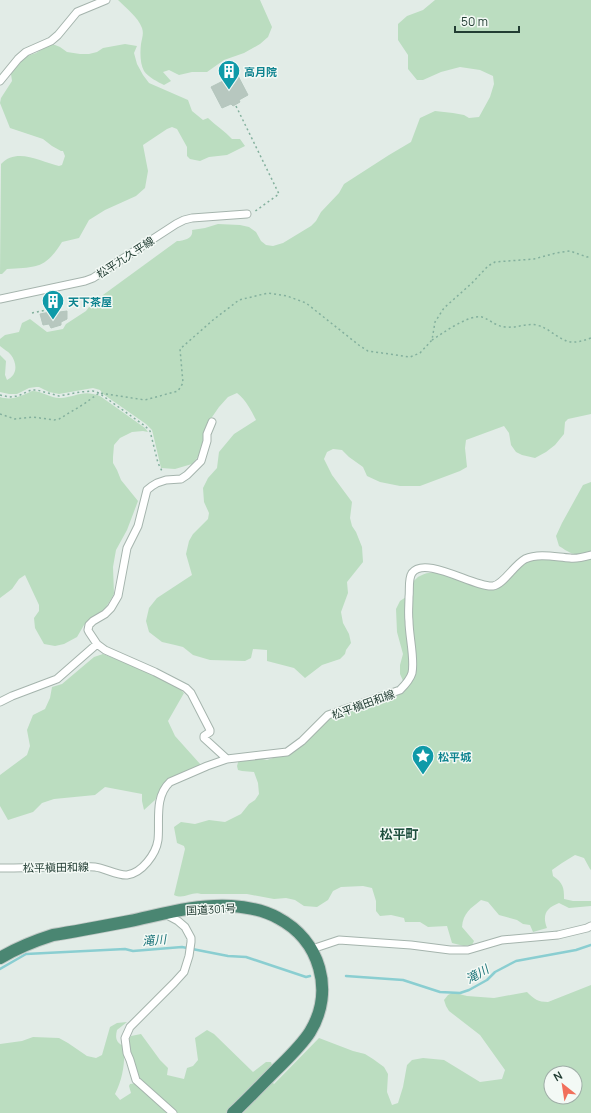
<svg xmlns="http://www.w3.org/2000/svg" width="591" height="1113" viewBox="0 0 591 1113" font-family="Manrope,'Noto Sans JP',sans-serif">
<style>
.green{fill:#bbddc0;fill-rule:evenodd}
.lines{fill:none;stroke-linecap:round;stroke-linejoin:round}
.stream{stroke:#8aced1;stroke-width:2.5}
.building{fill:#b7c7bf;stroke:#b4c6bd}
.minor-casing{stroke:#a5b4ad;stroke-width:9}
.trunk-casing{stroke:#c1c9c6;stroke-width:14}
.path{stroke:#83b09d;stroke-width:1.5;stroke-dasharray:2 3;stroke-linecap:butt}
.minor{stroke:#fff;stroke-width:7}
.trunk{stroke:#4a8672;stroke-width:12}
.labels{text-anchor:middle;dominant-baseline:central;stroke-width:3;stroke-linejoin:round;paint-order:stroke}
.culture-label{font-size:11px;font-weight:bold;fill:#0d838f;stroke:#f3f9f5;text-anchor:start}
.street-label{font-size:11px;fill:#223d33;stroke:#f3f9f5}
.water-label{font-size:12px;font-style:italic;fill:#1c7479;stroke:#f3f9f5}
.quarter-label{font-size:13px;font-weight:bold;fill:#1e4f3e;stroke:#f3f9f5}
</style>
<rect width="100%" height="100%" fill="#e2ece7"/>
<path class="green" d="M118 0H260L272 27 268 37 260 44 244 53 224 60 207 72H192L179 75 169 70 163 72 171 81 164 85C158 82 148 77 144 71 140 64 140 52 141 44 142 38 144 34 142 28 138 17 126 8 118 0Z
M435 0H591V414L568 419 565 422 564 434 555 445 546 452 535 458 522 455 516 452 511 445 509 433 504 426 466 440 465 448 467 467 460 471 420 486H400L380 482 367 476 363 467 349 457 342 450 333 449 327 452 324 459 332 475 352 502 350 518 352 526 356 532 362 547 363 562 347 582 348 593 341 612 343 623 349 634 351 643 346 650 345 654 340 659 322 665 305 678 294 668 267 661V650L253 649 251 658 245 661 210 660 193 655 183 647 175 645 162 642 149 632 146 621 149 608 157 598 192 575 186 554 189 541 193 534 208 519 209 513 204 502 203 488 208 478 217 468 219 452 234 434 256 420C251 410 246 400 237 393L228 397 219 407 210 420 199 456 192 464 175 469 161 468 153 434 152 430 146 424 103 394 100 390 93 388 59 394 49 392 39 387H36L29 388 17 394H9L0 392V355L6 361 5 375 7 380C18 375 17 363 11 355 8 351 3 349 0 346V339L5 335 19 332 22 323 30 319 47 332 63 329 66 324 86 311 92 303 177 241C184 241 194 238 192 230L205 228 218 224 240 225 249 227 256 232 261 241 266 245 273 246 283 243 311 226 316 221 321 212 339 193 344 184 389 155 411 142 420 118 435 111 453 113 464 115 469 118 479 117 490 97 494 84 493 76 480 70 460 67 441 72 423 80H417L408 69V55L398 40V24L407 16 423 10Z
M125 44 137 46 134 53 137 64 143 75 149 83 188 100 192 111 203 120 208 118C216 126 225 131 232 139H240L245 146 227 155 209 157 200 161 190 159 187 156V147L177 129 172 127 167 129 143 145 148 171 145 188 136 196 105 210 89 220 79 238 62 242C45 269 37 267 7 269L2 274H0L1 164C17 147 41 162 59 166L62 165 65 156 63 151H61L52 146 43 139 10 128 0 103 1 98 12 81 11 74 19 63 27 56 36 53 49 45H55L60 47 67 52 80 54H89L97 52 103 48Z
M32 391C42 391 50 398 60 398 76 397 83 389 100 396L145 428 148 432 143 431 132 432 120 438 114 445 113 457V463L117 470 121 480 138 501 127 530 116 550 113 567 114 594 108 604 101 614 84 625 77 637 64 644 55 646 44 644 35 628 34 618 39 611V605L25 575 19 579 12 589 0 598V397C12 401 21 396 32 391Z
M591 482V553C574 556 573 555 559 546L556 536 562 523 583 485Z
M591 557V870L590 869 584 858 575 855 562 863 552 870 553 876C563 883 564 887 564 899L573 901H591V906L569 908 559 903C546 908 542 915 547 928L533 932 530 925 523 924 517 920 499 915 488 902 481 900C471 908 463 913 462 927L474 941 472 945 464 946 452 943 447 926 428 927 420 922H405L404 918 391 915 380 916 376 911V901L372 888 363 886 341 887 333 891 328 900 317 907 304 906 295 900 286 898 274 899 247 894H201C192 891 184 900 174 895L185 849 184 846 177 843 174 827 181 822 195 824 209 820 225 822 241 814 249 804 255 800 259 794 258 783 254 772 242 771 238 770 237 766 239 759 251 757 267 760 294 751 329 717 398 694 406 689 412 681 411 622 413 582C415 580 417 577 420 576 434 567 458 577 472 584 477 586 483 590 489 590 506 588 512 568 524 562 539 555 574 557 591 557Z
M406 597 411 662 409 673 404 683 400 674V665L403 654 397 632 396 609 400 601Z
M103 654 161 677 178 687 184 693 168 721 175 736 201 765 161 789 155 800 144 810 142 801V794L105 787 95 795 54 799 42 803 33 812 8 820 0 806V775L27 755 30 746 27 730 33 715 45 709 50 698 52 687 62 684 94 657Z
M591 985V1113H243L272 1082 274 1084 319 1038 353 1051 365 1054 373 1059 384 1067 388 1074 387 1092 392 1105 398 1103 403 1087 407 1065 412 1060 423 1058 444 1060 480 1082 502 1079 505 1070 480 1035 449 1011 446 1006 444 1000 448 995 452 993H455L467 996 494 998 527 992C534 999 538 1002 548 1002ZM551 1073H575V1097H551Z
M127 1022 117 1030C115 1038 116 1043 124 1046 125 1063 123 1078 115 1094L120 1100 131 1093 129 1086 130 1084 136 1083 169 1113H0V1044L22 1041 33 1037 59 1038 68 1043 87 1056 96 1058 102 1055 110 1027 117 1023Z
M207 1030 214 1034 253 1072 266 1062H271L272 1065 263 1077 226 1113H176L140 1081 130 1054 129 1039 131 1036 141 1034 160 1060 168 1068 167 1075 184 1079 187 1068 193 1066 198 1060 195 1038Z"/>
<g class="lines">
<path class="stream" d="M0 969 26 954 125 949 133 951 182 947 228 956 246 957 306 977 310 976
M346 976 403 980 440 992 460 993 469 990 487 980 495 972 516 961 576 950 591 945"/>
</g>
<path class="building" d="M237 74 248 95 239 100 240 102 233 106 231 104 222 108 211 87Z
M67 311V319L61 322V325L51 328 49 324 43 325 40 314 50 312 52 313Z"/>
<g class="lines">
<g class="minor-casing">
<path id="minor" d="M0 81 18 59 26 52 51 41 58 35 77 12 106 0
M0 299 85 281 93 278 176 224 184 220 192 218 247 214
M212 422 207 434V441L201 461 187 475 181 479 166 480 157 483 152 486 147 490 138 526 127 548 118 596 111 608 105 614 93 621 89 625 88 630 89 632 97 644 105 650 155 672 186 688 191 693 210 730V732L204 736V738L227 759
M0 702 12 696 57 679 97 644
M0 868C22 868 45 867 67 867 76 867 86 866 95 867 104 868 119 876 127 875 142 873 156 854 158 840 160 821 154 797 170 782L207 766 227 759 287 752 302 741 328 715 400 690C405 685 410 680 412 673 415 659 409 636 409 621 408 613 409 605 409 597 410 590 408 579 412 573 425 555 475 588 493 586 503 585 514 565 525 559 539 553 555 557 570 558 577 559 584 557 591 555
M165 914 178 921 185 927 191 938V942L189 956 184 972 174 983 130 1027 125 1038 127 1053 130 1060 136 1080 173 1113
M312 949 339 940 411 945 450 950H468L502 940 558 935 587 928 591 926"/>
</g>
<g class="trunk-casing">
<path id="trunk" d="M0 958C17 948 34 941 53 935 78 931 104 926 130 921 163 914 197 904 231 906 247 907 264 910 278 918 320 940 335 991 310 1032 301 1046 288 1058 276 1070 262 1084 248 1099 233 1113"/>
</g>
<path class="path" d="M236 106 279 194 254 212
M32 313 56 308 55 295
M432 340C443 333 469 314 482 317 491 320 496 327 507 327 517 328 527 323 537 325 543 327 547 329 551 332 567 343 572 345 591 338
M0 395 9 397 18 396 31 390H37L59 396 80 392 93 391 99 393 145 426 150 431 158 463 163 473
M0 414 15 419 33 417 54 420 59 419 84 404 99 393 145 400 178 391 183 383 180 349 213 320 239 300 268 293 287 296 306 303 360 346 368 351 410 357 420 353 432 340 435 322 444 308 472 283 488 266 495 262 534 259 556 253 570 251 587 257 591 256"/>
<use href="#minor" class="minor"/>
<use href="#trunk" class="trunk"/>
</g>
<defs>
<g id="building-pin" transform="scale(1.15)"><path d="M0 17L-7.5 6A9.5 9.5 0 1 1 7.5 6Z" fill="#0f9aa8" stroke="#f3f9f5"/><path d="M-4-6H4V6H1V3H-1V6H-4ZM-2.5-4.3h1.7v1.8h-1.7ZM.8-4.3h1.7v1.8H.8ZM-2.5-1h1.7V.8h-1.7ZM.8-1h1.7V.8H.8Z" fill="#fff"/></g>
<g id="sight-pin" transform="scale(1.15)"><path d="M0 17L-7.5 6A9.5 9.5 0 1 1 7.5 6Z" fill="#0f9aa8" stroke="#f3f9f5"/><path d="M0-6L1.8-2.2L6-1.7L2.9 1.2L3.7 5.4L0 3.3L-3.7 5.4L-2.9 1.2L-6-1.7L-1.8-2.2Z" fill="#fff"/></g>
</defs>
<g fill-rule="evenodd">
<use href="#building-pin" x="229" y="71"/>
<use href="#building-pin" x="53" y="301"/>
<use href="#sight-pin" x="423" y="756"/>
</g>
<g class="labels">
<g class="culture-label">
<text x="244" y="71">高月院</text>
<text x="68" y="301">天下茶屋</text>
<text x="438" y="756">松平城</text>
</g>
<g class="street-label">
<text transform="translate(125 257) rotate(-33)">松平九久平線</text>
<text transform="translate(363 704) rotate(-20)">松平槇田和線</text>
<text transform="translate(56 867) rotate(-1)">松平槇田和線</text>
<text transform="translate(211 909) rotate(-3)">国道301号</text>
</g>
<g class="water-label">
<text transform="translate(154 940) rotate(-5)">滝川</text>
<text transform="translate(477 974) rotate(-30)">滝川</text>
</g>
<g class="quarter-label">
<text x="399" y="834">松平町</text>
</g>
</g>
<g transform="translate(563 1085) rotate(330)"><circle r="19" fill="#f3f9f5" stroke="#9faea7"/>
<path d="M0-3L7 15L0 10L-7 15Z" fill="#f16f5b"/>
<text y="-6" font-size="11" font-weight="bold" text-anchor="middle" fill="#223d33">N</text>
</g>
<path d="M455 26v6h64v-6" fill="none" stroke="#223d33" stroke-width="2"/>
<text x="461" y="26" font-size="12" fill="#223d33" stroke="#f3f9f5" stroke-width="3" paint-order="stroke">50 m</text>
</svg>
